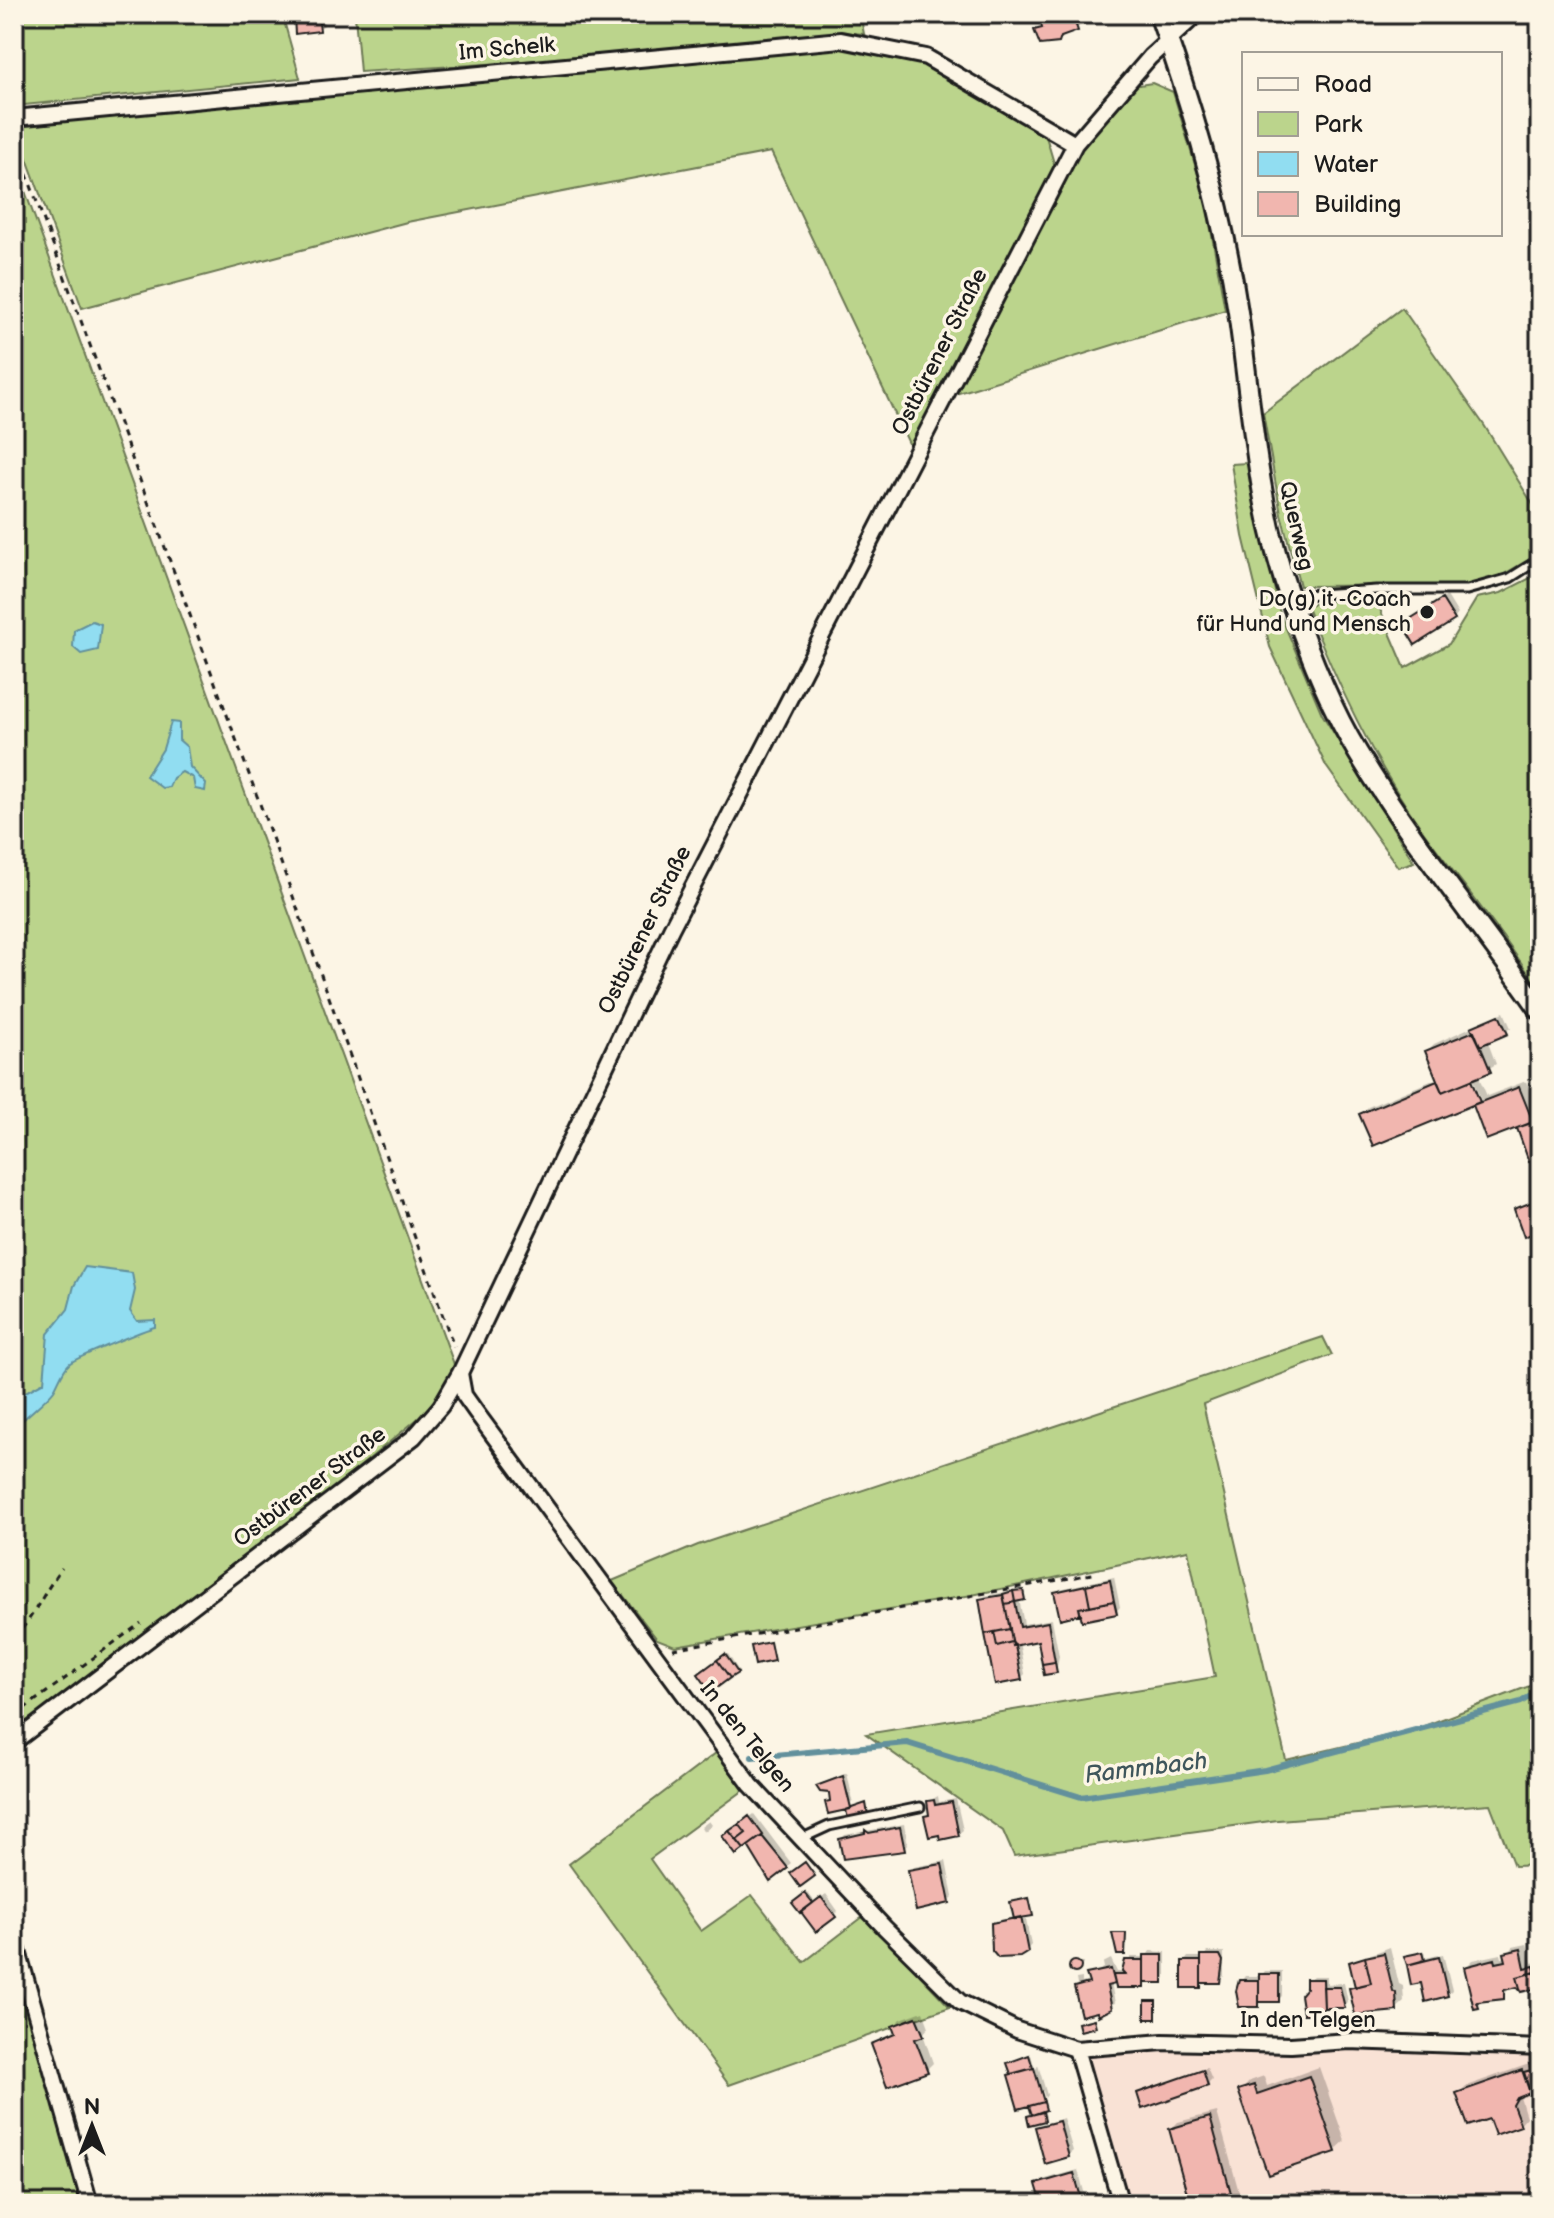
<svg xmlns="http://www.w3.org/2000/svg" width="1554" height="2218" viewBox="0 0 1554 2218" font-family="'Balsamiq Sans',sans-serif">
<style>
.built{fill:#f9e2d5}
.green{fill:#bbd48c;stroke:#6c7854;stroke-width:2}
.water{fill:#91ddf1;stroke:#62909c;stroke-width:2}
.shadow{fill:#0003;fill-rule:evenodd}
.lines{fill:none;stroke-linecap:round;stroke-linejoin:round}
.stream{stroke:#62909c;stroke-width:6}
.building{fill:#f1b6af;stroke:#1c1c1c;stroke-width:2}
.service-casing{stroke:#1c1c1c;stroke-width:13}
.minor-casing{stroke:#1c1c1c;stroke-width:20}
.tertiary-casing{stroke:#1c1c1c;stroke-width:24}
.path{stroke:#1c1c1c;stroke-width:3;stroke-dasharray:6 6;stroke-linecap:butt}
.service{stroke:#fcf5e5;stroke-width:7}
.minor{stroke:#fcf5e5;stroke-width:14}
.tertiary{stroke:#fcf5e5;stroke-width:18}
.poi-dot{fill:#1c1c1c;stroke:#fcf5e5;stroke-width:3}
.labels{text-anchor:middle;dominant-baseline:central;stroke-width:7;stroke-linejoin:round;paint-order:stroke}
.street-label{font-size:22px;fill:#1c1c1c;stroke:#fcf5e5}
.poi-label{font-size:22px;fill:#1c1c1c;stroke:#fcf5e5;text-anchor:end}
.water-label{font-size:24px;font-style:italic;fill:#3f565c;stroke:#fcf5e5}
</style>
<rect width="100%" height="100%" fill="#fcf5e5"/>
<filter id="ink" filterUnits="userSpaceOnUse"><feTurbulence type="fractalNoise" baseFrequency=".0125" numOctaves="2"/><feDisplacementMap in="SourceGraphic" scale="16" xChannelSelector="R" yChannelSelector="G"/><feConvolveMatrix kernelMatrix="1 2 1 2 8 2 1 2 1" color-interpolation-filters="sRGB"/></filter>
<g filter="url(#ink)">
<path class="built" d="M1163 2042 1540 2048V2204H1126L1076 2049Z"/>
<path class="green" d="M14 14H282L300 78 14 106Z
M352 14H860L864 34 840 32 633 55 360 72 355 16Z
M841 45 926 64 1045 133 1056 170 913 452 771 152 407 222 82 308 15 126 242 98Z
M1152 83 1173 92 1206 201 1225 310 949 396 1081 145 1133 86Z
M14 161 455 1367 427 1411 207 1593 14 1738Z
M1402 308 1484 425 1540 516V553L1494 580 1475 585 1300 586 1281 514 1263 413Z
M1247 463 1280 614 1322 714 1414 862 1398 867 1326 766 1270 647 1243 536 1231 464Z
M1540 573V991C1504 934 1460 882 1421 828 1372 759 1337 683 1306 605L1374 595 1405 668 1449 644 1477 598 1501 593Z
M1323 1337 1332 1355 1203 1404 1286 1760 1416 1729 1540 1682V1865L1514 1866 1490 1804 1278 1820 1014 1856 1003 1831 866 1734 1215 1677 1188 1550 972 1595 675 1646 657 1639 612 1581 698 1545Z
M716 1753 744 1790 650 1859 701 1931 752 1895 804 1962 864 1916 950 2007 729 2085 569 1864Z
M14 1966 81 2204H14Z"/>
<path class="water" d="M92 621 101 624 98 650 81 654 73 647 74 630Z
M171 722 179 723V740L187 747 190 767 206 784 205 791 195 789 193 778 182 772 173 778 169 787 162 788 146 776 163 749Z
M85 1267 132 1273 135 1290 130 1311 137 1321 155 1320V1327C146 1329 76 1358 70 1363 62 1370 59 1382 54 1390 46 1401 25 1416 14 1429V1398L44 1382 48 1334 68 1309 74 1286Z"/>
<path class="shadow" d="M299 14H322L324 25 319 29 296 17Z
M1043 14H1077L1081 25 1058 41 1037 31 1043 26 1040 17Z
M1447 596 1458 614 1454 619 1408 620Z
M1504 1012 1511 1028 1487 1040 1496 1064 1478 1075 1487 1096 1526 1081 1539 1113 1530 1122 1540 1118V1156L1519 1129 1525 1123 1487 1138 1474 1102 1361 1114 1368 1107 1438 1078 1427 1051 1434 1044ZM1469 1070 1481 1100H1477L1465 1072Z
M1114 1577 1120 1607 1116 1612H1082L1056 1593 1060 1589Z
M1024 1589 1025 1597 1019 1599 1024 1624 1052 1619 1059 1656 1056 1671 1039 1638 1019 1642 1025 1674 1021 1678 981 1600 985 1596Z
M728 1654 738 1670 712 1689 723 1658Z
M847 1773 853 1801 849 1805 827 1803 832 1798 830 1791 819 1789 820 1784Z
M938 1796 939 1802 956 1799 963 1830 958 1834 926 1817 931 1812 929 1801Z
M754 1814 791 1863 771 1879 749 1843 737 1852 724 1837Z
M709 1821 712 1825 704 1832 701 1827Z
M904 1824 908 1844 904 1849 841 1839 845 1835Z
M946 1861 953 1897 949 1901 910 1871 914 1867Z
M808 1893 815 1902 826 1894 838 1911 834 1915 795 1903Z
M1030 1897 1033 1913 1025 1915 1031 1945 1027 1950 993 1924 1015 1916 1014 1901Z
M1527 1944 1532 1963 1540 1961 1536 1969 1540 1984 1520 1982 1510 1986 1503 1998 1485 1999 1478 2006 1466 1967 1473 1960 1501 1954 1502 1958 1507 1957 1513 1947Z
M1390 1947 1399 1984 1403 1986 1404 2002 1396 2009 1351 1989 1356 1984 1351 1962Z
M1150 1951 1166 1952V1977L1162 1981 1148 1982 1143 1986 1111 1984 1115 2003 1082 2014 1076 1979 1082 1978V1983L1090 1981 1089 1975 1104 1968 1103 1963 1111 1959 1117 1972H1124L1131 1957H1146Z
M1425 1951 1426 1958 1443 1954 1452 1990 1447 1995 1422 1981 1413 1983 1407 1957Z
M1207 1952H1224V1976L1219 1981 1184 1986V1962L1188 1957H1203Z
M1083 1962 1082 1966 1072 1971V1962Z
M1265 1971H1282V1996L1278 2000 1241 2005V1981L1245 1976H1261Z
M1313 1976H1327V1984L1344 1983 1348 2002 1344 2006 1308 1980Z
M923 2011 929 2027 923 2034 933 2063 926 2070 873 2044 896 2031 894 2026 901 2019Z
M1031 2055 1034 2066 1014 2071V2075L1036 2069 1038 2065 1047 2095 1045 2098 1043 2091 1039 2093 1046 2117 1031 2123V2107L1013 2075 1010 2064Z
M1536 2061H1540V2089L1538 2083 1520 2097 1526 2117 1520 2124 1491 2116 1459 2093 1466 2086 1529 2064 1530 2067Z
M1319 2067 1345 2141 1335 2150 1241 2091 1250 2081 1264 2076 1267 2086Z
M1207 2068 1212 2080 1207 2085 1139 2094Z
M1217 2112 1242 2203 1192 2204 1171 2129 1178 2122Z
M1063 2118 1073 2151 1068 2155 1037 2128Z
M1078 2170 1085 2195 1081 2199 1044 2204 1038 2184 1042 2180Z"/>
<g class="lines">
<path class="stream" d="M752 1757 907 1743 1081 1797 1265 1770 1521 1702 1540 1690"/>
</g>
<path class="building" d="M318 14 320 31 295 34 294 17Z
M993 14H1012V17L992 22Z
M1044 14H1072L1078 31 1061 37 1059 43 1040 45 1034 30 1042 28 1038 16Z
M1442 599 1455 620 1415 645 1402 624Z
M1499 1015 1508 1034 1480 1046 1471 1027Z
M1474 1031 1491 1072 1442 1092 1425 1051Z
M1471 1080 1480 1102 1373 1146 1359 1114 1437 1081 1442 1092Z
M1519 1087 1533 1122 1486 1140 1473 1105Z
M1540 1120V1158L1529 1162 1517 1128Z
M1540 1199V1231L1524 1237 1514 1209Z
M1110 1580 1114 1601 1090 1606 1086 1585Z
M1086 1585 1090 1606 1079 1608 1081 1614 1060 1619 1054 1592Z
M1023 1590 1025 1600 1015 1602 1013 1591Z
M1013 1591 1015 1602 1005 1604 1003 1594Z
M1003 1595 1010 1629 985 1634 979 1599Z
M1114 1601 1117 1614 1082 1621 1079 1608Z
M1015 1602 1020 1627 1048 1622 1055 1662 1042 1664 1038 1641 1013 1646 1005 1604Z
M1010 1629 1012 1642 997 1646 994 1632Z
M994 1632 997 1646 1012 1642 1015 1646 1022 1680 995 1685 985 1634Z
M770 1642 774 1661 755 1665 751 1646Z
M725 1654 738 1673 730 1678 717 1660Z
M717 1660 730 1678 711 1692 698 1674Z
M1055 1662 1057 1673 1044 1675 1042 1664Z
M843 1776 851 1809 828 1814 825 1802 830 1801 829 1793 820 1792 816 1786Z
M934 1800 935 1805 952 1802 959 1836 940 1840 939 1835 929 1837 924 1816 929 1815 927 1801Z
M866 1803 868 1815 848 1819 846 1810Z
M749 1816 763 1835 744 1849 737 1840 746 1833 739 1824Z
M739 1824 746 1833 737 1840 729 1831Z
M900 1827 905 1851 843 1859 839 1839 865 1833V1830L869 1833Z
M729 1831 744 1849 736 1855 722 1836Z
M762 1836 788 1868 770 1882 748 1846Z
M805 1862 815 1876 800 1887 790 1873Z
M942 1864 950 1903 916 1911 908 1870Z
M805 1893 813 1903 800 1913 792 1903Z
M821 1897 836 1917 816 1932 801 1912Z
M1029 1898 1033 1916 1014 1919 1010 1902Z
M1021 1917 1028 1952 1020 1957 998 1958 992 1951 991 1923Z
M1112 1933H1126L1125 1955H1117Z
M1521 1949 1525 1968 1534 1966 1535 1972 1517 1977 1521 1992 1517 1987 1504 1990V1999L1477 2002 1479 2008 1474 2009 1464 1967 1495 1959 1496 1963 1506 1961 1504 1953Z
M1423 1952 1425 1960 1407 1965 1404 1956Z
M1384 1953 1393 1991 1396 1993 1397 2011 1355 2015 1349 1988 1371 1983 1365 1957Z
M1144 1955H1163V1983H1144Z
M1201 1955H1220L1223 1961 1220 1983H1201Z
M1365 1957 1371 1983 1355 1987 1349 1962Z
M1439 1957 1448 1996 1425 2002 1421 1983 1411 1985 1407 1965Z
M1125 1960H1144V1988H1116L1113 1975H1125L1122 1972Z
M1069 1967a6 6 0 1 1 12 0a6 6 0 1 1-12 0Z
M1182 1961H1201V1988H1182Z
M1111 1969 1115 1984 1107 1986 1112 2009 1098 2016 1097 2012 1081 2016 1074 1987 1089 1983 1086 1974Z
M1535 1972 1539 1988 1521 1992 1517 1977Z
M1259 1974H1279V2002H1259Z
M1306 1979H1323L1324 2008 1319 2014H1303L1300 1995 1306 1988Z
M1239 1980H1259V2007H1239L1236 1991Z
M1323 1987H1340L1345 2008H1324Z
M1145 2001H1156V2019H1145Z
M916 2017 924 2036 915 2039 928 2072 887 2087 871 2044 895 2034 892 2026Z
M1094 2019 1096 2027 1080 2031 1078 2023Z
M1029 2055 1033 2068 1011 2074 1007 2063Z
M1529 2064 1540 2065V2095L1537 2086 1529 2088 1524 2072 1531 2070Z
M1034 2068 1044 2102 1018 2109 1008 2075Z
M1203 2070 1208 2086 1142 2109 1137 2093Z
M1522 2070 1530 2093 1517 2098 1513 2105 1521 2126 1495 2135 1489 2119 1468 2126 1456 2093Z
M1309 2076 1336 2152 1268 2175 1238 2090 1254 2085 1257 2094Z
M1044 2102 1046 2110 1032 2115 1029 2106Z
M1043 2112 1045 2121 1029 2125 1027 2116Z
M1210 2117 1234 2204H1190L1169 2129Z
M1059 2121 1069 2157 1045 2164 1035 2127Z
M1074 2173 1082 2201 1042 2204 1036 2184Z"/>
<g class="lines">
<g class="service-casing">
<path id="service" d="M1290 596 1376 590H1467L1510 578 1540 559
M803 1838 829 1826 920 1807"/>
</g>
<g class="minor-casing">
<path id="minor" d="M14 118 841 40 926 57 1075 144
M460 1373 464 1395 476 1412 751 1785 885 1928 960 2002 1017 2030 1076 2049 1163 2042 1291 2045 1349 2041 1540 2048
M14 1742 414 1437 441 1406 460 1373 671 929 1075 144 1150 57 1197 14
M14 1937 90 2204
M1076 2049 1121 2204"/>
</g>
<g class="tertiary-casing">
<path id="tertiary" d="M1159 14C1194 111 1223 210 1238 312 1252 408 1257 506 1290 598 1308 651 1329 705 1358 753 1412 843 1480 924 1540 1010"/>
</g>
<path class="path" d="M14 140 260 804 454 1347
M14 1638C34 1617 44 1591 62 1568
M673 1649 1098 1573
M14 1716 141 1623"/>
<use href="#service" class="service"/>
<use href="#minor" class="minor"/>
<use href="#tertiary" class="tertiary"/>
</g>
</g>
<circle class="poi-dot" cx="1427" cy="612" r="8"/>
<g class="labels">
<g class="street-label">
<text transform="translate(507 49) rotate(-5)">Im Schelk</text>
<text transform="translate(940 352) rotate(-63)">Ostbürener Straße</text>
<text transform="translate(1296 526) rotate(77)">Querweg</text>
<text transform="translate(645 930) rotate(-64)">Ostbürener Straße</text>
<text transform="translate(310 1487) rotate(-37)">Ostbürener Straße</text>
<text transform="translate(747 1737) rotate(51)">In den Telgen</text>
<text x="1308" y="2020">In den Telgen</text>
</g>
<g class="poi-label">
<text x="1411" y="599">Do(g) it -Coach<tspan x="1411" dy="25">für Hund und Mensch</tspan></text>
</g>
<g class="water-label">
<text transform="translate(1146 1768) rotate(-7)">Rammbach</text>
</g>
</g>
<rect width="1554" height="2218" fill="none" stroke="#fcf5e5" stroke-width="48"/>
<rect x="24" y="24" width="1506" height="2170" fill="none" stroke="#1c1c1c" stroke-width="3" filter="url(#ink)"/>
<rect x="1242" y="52" width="260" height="184" fill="#fcf5e5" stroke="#a29e95" stroke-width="2"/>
<rect x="1258" y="78" width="40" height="12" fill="#fcf5e5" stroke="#a29e95" stroke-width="2"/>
<text x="1314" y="92" font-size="24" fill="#1c1c1c">Road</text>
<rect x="1258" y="112" width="40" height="24" fill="#bbd48c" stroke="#a29e95" stroke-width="2"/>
<text x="1314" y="132" font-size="24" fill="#1c1c1c">Park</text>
<rect x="1258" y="152" width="40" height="24" fill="#91ddf1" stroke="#a29e95" stroke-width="2"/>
<text x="1314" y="172" font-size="24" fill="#1c1c1c">Water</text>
<rect x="1258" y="192" width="40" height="24" fill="#f1b6af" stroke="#a29e95" stroke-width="2"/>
<text x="1314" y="212" font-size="24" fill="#1c1c1c">Building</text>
<g transform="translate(92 2126)" stroke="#fcf5e5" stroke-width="6" paint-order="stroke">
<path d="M0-6L14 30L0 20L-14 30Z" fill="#1c1c1c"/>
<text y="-12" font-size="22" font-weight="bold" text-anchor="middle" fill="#1c1c1c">N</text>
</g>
</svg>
